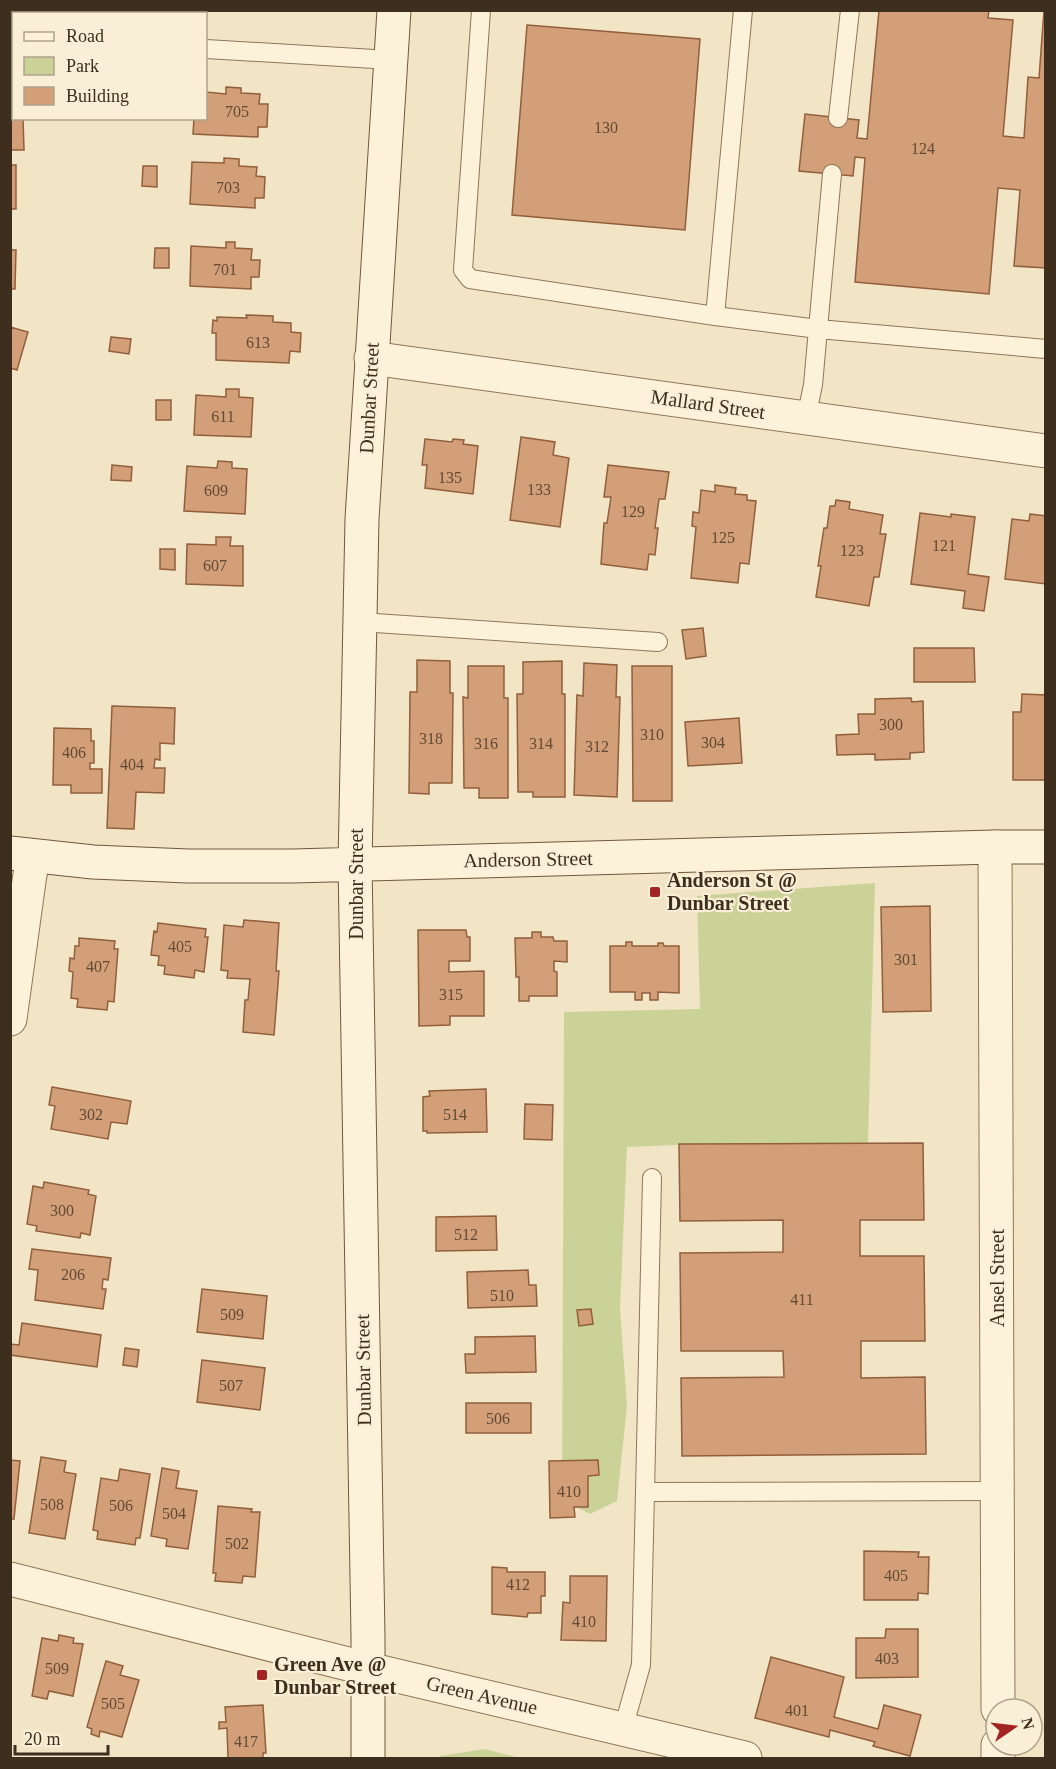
<svg xmlns="http://www.w3.org/2000/svg" width="1056" height="1769" viewBox="0 0 1056 1769" font-family="Georgia,serif">
<style>
.green{fill:#cbd298}
.building{fill:#d39f78;stroke:#915f3d;stroke-width:1.5}
.lines{fill:none;stroke-linecap:round;stroke-linejoin:round}
.lane-casing{stroke:#8f7659;stroke-width:20}
.street-casing{stroke:#8f7659;stroke-width:35}
.secondary-casing{stroke:#71573c;stroke-width:35}
.lane{stroke:#fcf2da;stroke-width:18}
.street{stroke:#fcf2da;stroke-width:33}
.secondary{stroke:#fcf2da;stroke-width:33}
.poi-dot{fill:#a42424;stroke:#f9efd6;stroke-width:2}
.labels{text-anchor:middle;dominant-baseline:central;stroke-width:4.5;stroke-linejoin:round;paint-order:stroke}
.number-label{font-size:16px;fill:#634a34}
.street-label{font-size:20px;fill:#3e2e1e;stroke:#f9efd6}
.poi-label{font-size:20px;font-weight:bold;fill:#3e2e1e;stroke:#f9efd6;text-anchor:start}
</style>
<rect width="100%" height="100%" fill="#f2e5c6"/>
<path class="green" d="M875 883 868 1143 700 1144 627 1147 620 1309 627 1406 617 1501 590 1514 562 1500 564 1012 700 1009 697 896Z
M485 1749 520 1758H440V1756Z"/>
<path class="building" d="M879 10H989L988 18 1013 20 1003 136 1024 138 1028 77 1039 78 1044 10H1046V268L1014 266 1020 190 998 188 989 294 855 282 865 158 855 157 853 176 799 171 805 114 859 120 857 138 867 139Z
M10 24 14 30V45L10 47Z
M527 25 700 39 685 230 512 215Z
M226 87 241 88V93L260 94 259 104H268L267 127H258V137L193 134 194 118H206V92L226 94Z
M10 106H14V118H23L24 150H10Z
M224 158 239 159V166L257 167 256 176 265 177 264 198H255V208L190 204 192 162 224 163Z
M10 165H16V209H10Z
M143 166H157V187L142 186Z
M226 242H235V248L252 249 251 260H260L259 277H251V289L190 286 191 246 226 248Z
M155 248H169V268H154Z
M10 250H16L15 289H10Z
M246 315 273 316V322L291 323V332L301 333 300 352 290 351 289 363 216 360V333H212L213 320 217 321V317L247 318Z
M10 327 28 332 17 370 10 368Z
M111 337 131 339 129 354 109 351Z
M226 389H239V397L253 398 251 437 194 435 196 395 226 397Z
M156 400H171V420H156Z
M521 437 555 442 553 455 569 458 560 527 510 520Z
M425 439 452 442 453 439 464 440 463 444 478 446 473 494 425 488 427 465H422Z
M218 461 232 462V468L247 469 245 514 184 511 187 466 217 468Z
M112 465 132 467 131 481 111 480Z
M608 465 669 472 665 499H659L655 528H658L655 555 649 554 647 570 601 564 604 523H607L611 497H604Z
M715 485 736 488 735 494 747 495V500L756 501 749 564 740 563 738 583 691 578 696 527 692 526 693 512 699 513 701 490 715 492Z
M836 500 850 502 849 509 883 515 880 534H886L879 577H874L869 606 816 597 821 566H818L824 528H827L830 506H835Z
M920 513 951 517V514L975 517 968 574 989 577 984 611 963 608 965 591 911 584Z
M1030 514 1046 516V584L1005 579 1012 519 1029 521Z
M216 537H231L230 546H243V586L186 584 187 544 216 545Z
M160 549H175V570L160 569Z
M703 628 706 656 686 659 682 630Z
M914 648H974L975 682H914Z
M417 660 450 661V693H453L452 783H429V794L409 793 410 692H417Z
M562 661V694H565V797H533V792H518L517 694H523V662Z
M584 663 617 665 616 697H620L617 797 574 795 577 695 583 696Z
M468 666H504V698H508V798H479V788H464L463 697 468 698Z
M632 666H672V801H633Z
M1022 694 1046 695V780H1013V712H1021Z
M911 698 912 702 923 701 924 752 910 753V759L875 760V754L837 755 836 735 859 734 858 714H875V699Z
M112 706 175 708 174 744 160 743V760L155 759 154 768H165L164 793 136 792 134 829 107 828Z
M739 718 742 763 688 766 685 722Z
M54 728 91 729V741H94V763H90V769H102V793H71V785H53Z
M930 906 931 1011 883 1012 881 907Z
M244 920 279 923 276 971H279L274 1035 243 1032 245 1000H248L250 979 227 978 228 971 221 970 224 925 243 927Z
M158 923 206 929 205 937H208L204 972 195 970 194 978 164 974 165 966 158 965 159 956 151 955 154 931 157 932Z
M418 930H466L467 937H470V961H449V972L484 971V1016H450V1025L419 1026Z
M532 932H541V937H553L554 941H567V962L554 961V971L557 972V996H529V1001H519V977H516L515 938H532Z
M79 938 115 941 114 949H118L114 1002 108 1001 107 1010 77 1007 78 999 71 998 73 972 69 971 70 958 74 959 75 946H79Z
M626 942H632V946H658V943H663L664 946H679V993L658 992V1000H650V993H642V1000H635V992H610V946H626Z
M52 1087 131 1101 127 1124 111 1122 108 1139 51 1129 55 1106 49 1105Z
M486 1089 487 1132 427 1133V1131H423V1097L430 1096 429 1091Z
M525 1104 553 1105 552 1140 524 1139Z
M923 1143 924 1220H860V1256H924L925 1341H861V1378L925 1377 926 1454 682 1456 681 1378 784 1377 783 1351H681L680 1253 783 1252V1220L680 1221 679 1144Z
M44 1182 89 1190 88 1194 96 1196 90 1235 81 1233 80 1238 36 1231 37 1226 27 1224 33 1186 43 1188Z
M496 1216 497 1250 436 1251V1217Z
M32 1249 111 1258 108 1280 103 1279 102 1289H106L103 1309 35 1300 38 1270 29 1269Z
M528 1270 529 1285H536L537 1306 468 1308 467 1272Z
M202 1289 267 1296 263 1339 197 1332Z
M591 1309 593 1324 579 1326 577 1310Z
M22 1323 101 1335 97 1367 10 1355V1344L19 1345Z
M535 1336 536 1372 466 1373 465 1354H475V1337Z
M125 1348 139 1350 137 1367 123 1365Z
M202 1360 265 1368 260 1410 197 1402Z
M466 1403H531V1433H466Z
M41 1457 66 1461 64 1472 76 1474 65 1539 29 1533Z
M10 1460 20 1461 14 1519H10Z
M598 1460 599 1475 588 1476V1507H574L575 1517 550 1518 549 1461Z
M162 1468 179 1471 176 1488 197 1491 188 1549 166 1546 167 1539 151 1536Z
M120 1469 150 1474 140 1538H136L135 1545 97 1539 98 1531 93 1530 101 1478 118 1481Z
M218 1506 252 1509 251 1512H260L255 1577 243 1576 242 1583 215 1581 216 1573H213Z
M864 1551 919 1552 918 1557H929L928 1594 918 1593V1600H864Z
M492 1567 507 1568V1572H545V1596H541V1613H528L527 1617 492 1614Z
M570 1576H607L606 1641 561 1640 563 1602 570 1603Z
M886 1629H918V1677L856 1678V1638H885Z
M59 1635 74 1638 73 1643 83 1644 73 1696 49 1691 47 1699 32 1696 42 1638 58 1641Z
M771 1657 844 1677 834 1717 878 1729 884 1705 921 1715 910 1756 873 1746 875 1742 830 1730 829 1737 755 1718Z
M106 1661 123 1666 120 1675 139 1680 122 1737 100 1731 99 1737 91 1734 92 1729 87 1727Z
M263 1705 266 1753H263V1758H228L227 1728 219 1729V1722H226L225 1707Z"/>
<g class="lines">
<g class="lane-casing">
<path id="lane" d="M481 10 463 270 470 279 715 316 818 329 813 385 806 418
M206 49 391 60
M838 118 850 10
M832 174 818 329 1046 349
M715 316 743 10
M360 622 658 642
M645 1492 652 1178
M623 1729 641 1665 645 1492 997 1491"/>
</g>
<g class="street-casing">
<path id="street" d="M371 358 1046 451
M995 847 998 1709
M10 1019 29 881 33 856
M10 1579 368 1669 745 1758
M998 1745V1758"/>
</g>
<g class="secondary-casing">
<path id="secondary" d="M10 853 93 862 188 866H293L995 847H1046
M368 1758V1637L355 863 362 519 394 10"/>
</g>
<use href="#lane" class="lane"/>
<use href="#street" class="street"/>
<use href="#secondary" class="secondary"/>
</g>
<g class="poi-dot">
<rect x="649" y="886" width="12" height="12" rx="3"/>
<rect x="256" y="1669" width="12" height="12" rx="3"/>
</g>
<g class="labels">
<g class="number-label">
<text x="237" y="111">705</text>
<text x="606" y="127">130</text>
<text x="923" y="148">124</text>
<text x="228" y="187">703</text>
<text x="225" y="269">701</text>
<text x="258" y="342">613</text>
<text x="223" y="416">611</text>
<text x="450" y="477">135</text>
<text x="539" y="489">133</text>
<text x="216" y="490">609</text>
<text x="633" y="511">129</text>
<text x="723" y="537">125</text>
<text x="944" y="545">121</text>
<text x="852" y="550">123</text>
<text x="215" y="565">607</text>
<text x="891" y="724">300</text>
<text x="652" y="734">310</text>
<text x="431" y="738">318</text>
<text x="713" y="742">304</text>
<text x="486" y="743">316</text>
<text x="541" y="743">314</text>
<text x="597" y="746">312</text>
<text x="74" y="752">406</text>
<text x="132" y="764">404</text>
<text x="180" y="946">405</text>
<text x="906" y="959">301</text>
<text x="98" y="966">407</text>
<text x="451" y="994">315</text>
<text x="91" y="1114">302</text>
<text x="455" y="1114">514</text>
<text x="62" y="1210">300</text>
<text x="466" y="1234">512</text>
<text x="73" y="1274">206</text>
<text x="502" y="1295">510</text>
<text x="802" y="1299">411</text>
<text x="232" y="1314">509</text>
<text x="231" y="1385">507</text>
<text x="498" y="1418">506</text>
<text x="569" y="1491">410</text>
<text x="52" y="1504">508</text>
<text x="121" y="1505">506</text>
<text x="174" y="1513">504</text>
<text x="237" y="1543">502</text>
<text x="896" y="1575">405</text>
<text x="518" y="1584">412</text>
<text x="584" y="1621">410</text>
<text x="887" y="1658">403</text>
<text x="57" y="1668">509</text>
<text x="113" y="1703">505</text>
<text x="797" y="1710">401</text>
<text x="246" y="1741">417</text>
</g>
<g class="street-label">
<text transform="translate(369 398) rotate(-87)">Dunbar Street</text>
<text transform="translate(708 404) rotate(8)">Mallard Street</text>
<text transform="translate(528 859) rotate(-1)">Anderson Street</text>
<text transform="translate(356 884) rotate(-90)">Dunbar Street</text>
<text transform="translate(997 1278) rotate(-90)">Ansel Street</text>
<text transform="translate(363 1370) rotate(-91)">Dunbar Street</text>
<text transform="translate(482 1695) rotate(13)">Green Avenue</text>
</g>
<g class="poi-label">
<text x="667" y="880">Anderson St @<tspan x="667" dy="23">Dunbar Street</tspan></text>
<text x="274" y="1664">Green Ave @<tspan x="274" dy="23">Dunbar Street</tspan></text>
</g>
</g>
<rect width="1056" height="1769" fill="none" stroke="#3e2e1e" stroke-width="24"/>
<rect x="12" y="12" width="195" height="108" fill="#f9efd6" stroke="#aea28c" stroke-width="1.5"/>
<rect x="24" y="32" width="30" height="9" fill="#fcf2da" stroke="#aea28c" stroke-width="1.5"/>
<text x="66" y="42" font-size="18" fill="#3e2e1e">Road</text>
<rect x="24" y="57" width="30" height="18" fill="#cbd298" stroke="#aea28c" stroke-width="1.5"/>
<text x="66" y="72" font-size="18" fill="#3e2e1e">Park</text>
<rect x="24" y="87" width="30" height="18" fill="#d39f78" stroke="#aea28c" stroke-width="1.5"/>
<text x="66" y="102" font-size="18" fill="#3e2e1e">Building</text>
<g transform="translate(1014 1727) rotate(76)"><circle r="28" fill="#f9efd6" stroke="#aea28c" stroke-width="1.5"/>
<path d="M0-4.5L10 22L0 15L-10 22Z" fill="#a42424"/>
<text y="-9" font-size="16" font-weight="bold" text-anchor="middle" fill="#3e2e1e">N</text>
</g>
<path d="M15 1745v9h93v-9" fill="none" stroke="#3e2e1e" stroke-width="3"/>
<text x="24" y="1745" font-size="18" fill="#3e2e1e" stroke="#f9efd6" stroke-width="4.5" paint-order="stroke">20 m</text>
</svg>
